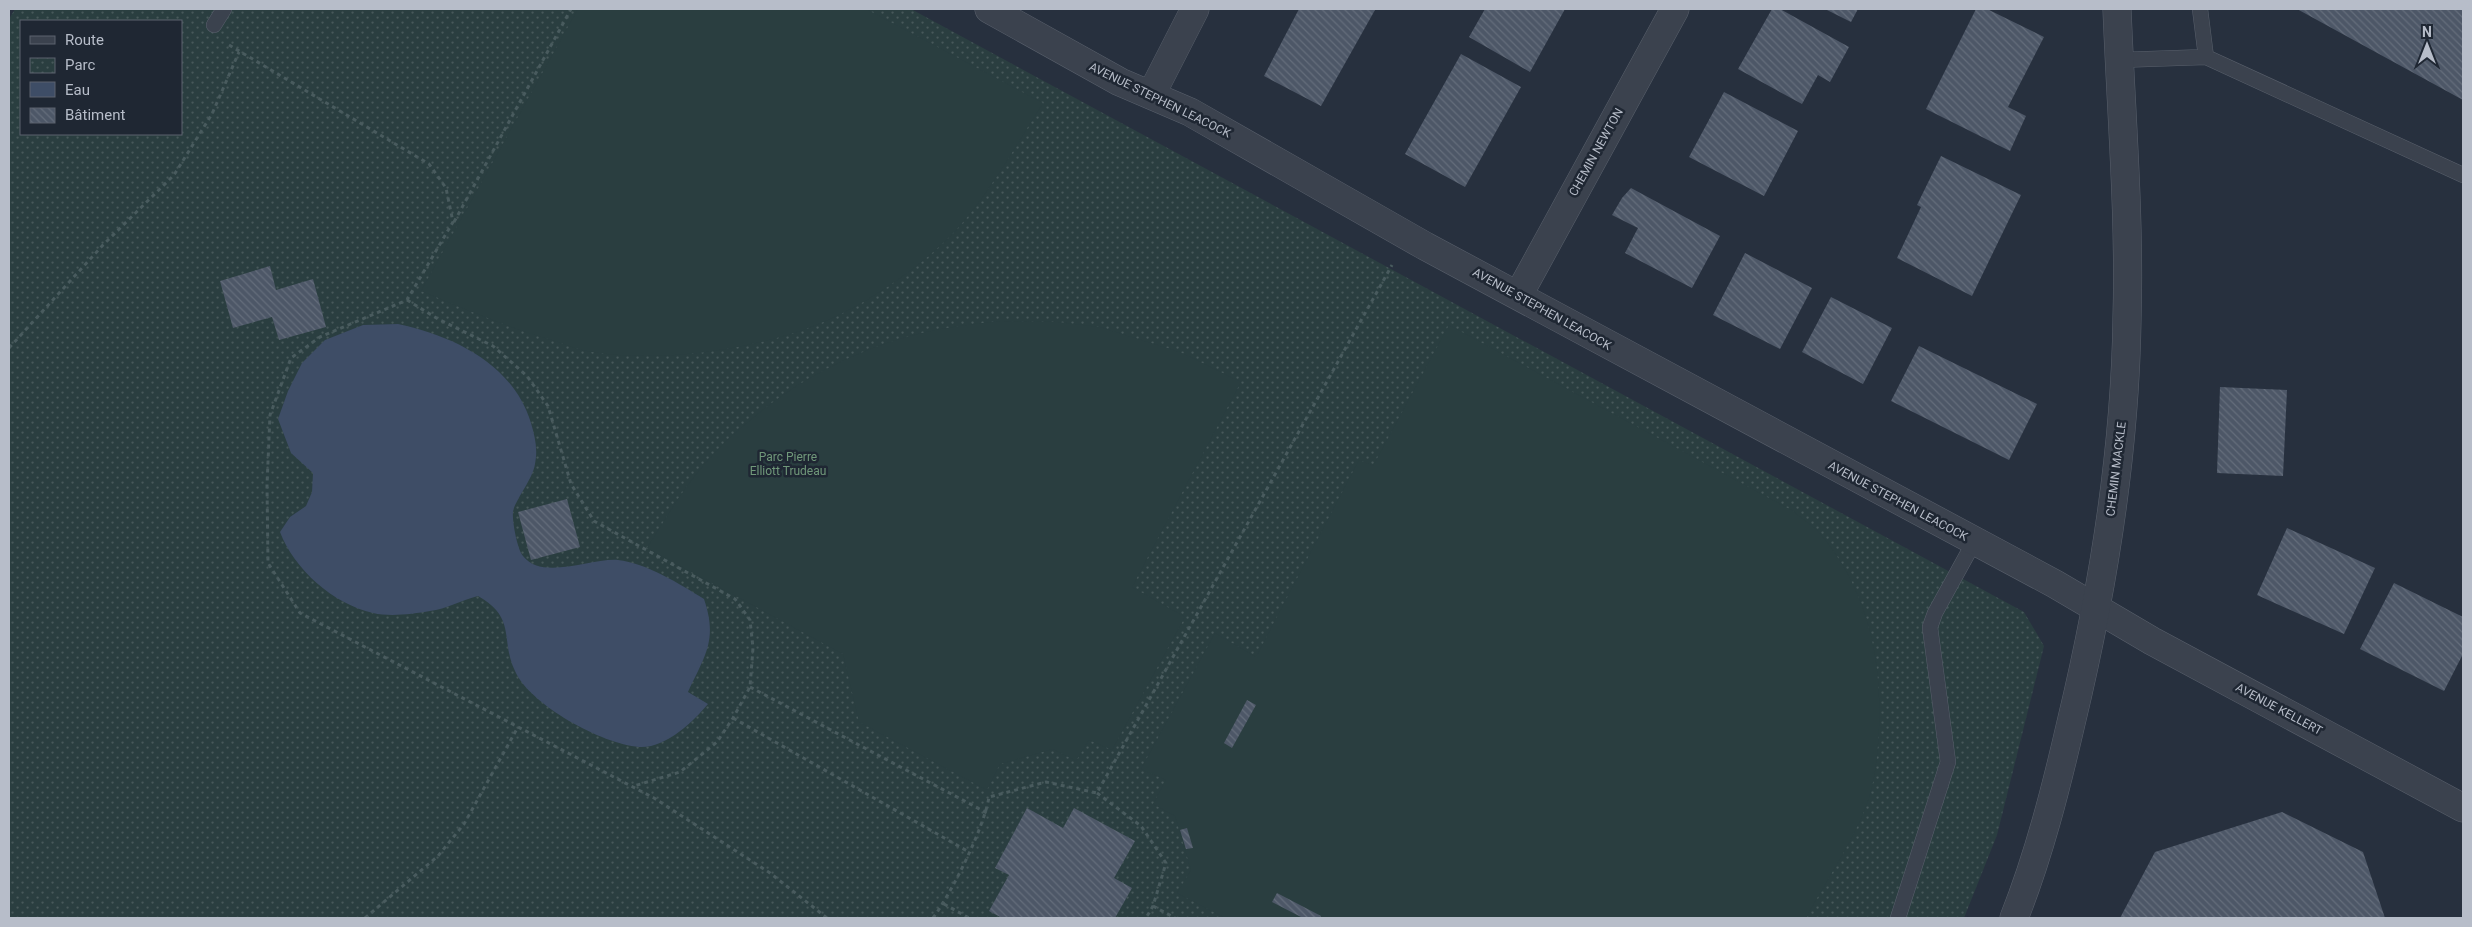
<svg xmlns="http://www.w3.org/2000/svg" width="2472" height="927" viewBox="0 0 2472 927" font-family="Roboto,sans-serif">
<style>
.park{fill:url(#park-dots);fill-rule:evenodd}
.garden{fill:#2a3e40}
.water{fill:#3e4d66}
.building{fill:url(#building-back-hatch)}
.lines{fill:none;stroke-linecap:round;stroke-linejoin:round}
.service-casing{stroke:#59606c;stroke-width:16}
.minor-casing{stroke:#59606c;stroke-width:29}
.tertiary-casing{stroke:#59606c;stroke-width:29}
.path{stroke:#495b5e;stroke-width:3;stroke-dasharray:4 4;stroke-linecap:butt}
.service{stroke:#3b424e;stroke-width:15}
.minor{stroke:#3b424e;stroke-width:28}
.tertiary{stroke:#3b424e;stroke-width:28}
.labels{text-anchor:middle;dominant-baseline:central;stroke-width:5;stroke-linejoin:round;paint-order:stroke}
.street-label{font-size:12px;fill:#b7bdc9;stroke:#1f2733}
.park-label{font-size:12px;fill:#70987a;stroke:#1f2733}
</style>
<defs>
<pattern id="park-dots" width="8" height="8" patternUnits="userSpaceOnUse" patternTransform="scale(1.25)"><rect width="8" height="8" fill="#2a3e40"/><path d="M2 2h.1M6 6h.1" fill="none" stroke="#47585a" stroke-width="1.8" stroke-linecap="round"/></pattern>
<pattern id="building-back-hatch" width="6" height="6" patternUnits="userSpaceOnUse" patternTransform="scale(1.25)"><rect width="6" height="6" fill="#4d5767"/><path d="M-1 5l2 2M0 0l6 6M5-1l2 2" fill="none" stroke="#646d7b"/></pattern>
</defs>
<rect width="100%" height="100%" fill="#27303e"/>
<path class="park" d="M15 9H911L2024 612 2044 646 1997 835 1964 918H9V19ZM21 21H181V134H21Z"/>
<path class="garden" d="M578 9H866L1043 103C1016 145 991 191 958 228 929 260 881 294 843 313 774 348 667 364 592 352 579 350 567 345 555 341 509 328 465 309 421 291Z
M1000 321 1058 322 1100 327 1180 352 1241 382 1132 587 1185 617 1112 750 1089 740 1076 761 1053 749 1000 764 987 790 859 722 843 654 647 548C665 520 681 491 703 466 765 395 853 344 947 328 964 325 982 323 1000 321Z
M1449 325 1793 511C1802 519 1814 526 1822 536 1867 590 1882 658 1879 727 1878 750 1876 775 1869 798 1856 837 1826 881 1806 918H1225L1177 893 1191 870 1175 816 1153 804 1166 780 1141 769 1215 633 1256 657 1359 460 1373 466Z"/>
<path class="water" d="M398 324C454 336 513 364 531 423 535 437 538 449 535 464 533 479 515 500 513 512 512 520 517 549 523 556 542 581 591 558 618 560 646 563 680 584 704 599 718 640 705 655 688 692L708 704C693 722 665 749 639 747 602 744 530 705 515 671 500 640 517 618 478 596 462 600 446 609 430 611 413 614 390 617 373 613 333 604 294 569 280 532L290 517 306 506 312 492 313 473 291 453 278 419 288 391 302 363 325 340 363 325Z"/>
<path class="building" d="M1299 9 1375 10 1321 106 1264 76Z
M1485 9H1565L1530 72 1469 37Z
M1772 9H1780L1849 47 1830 82 1818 75 1802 104 1738 69Z
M1825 9H1858L1851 22Z
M1976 9H1987L2044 37 2008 107 2026 116 2010 151 1926 109Z
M2297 9H2463V100Z
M1461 54 1521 87 1465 187 1405 154Z
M1724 92 1798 131 1764 196 1689 157Z
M1941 156 2021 195 1972 296 1897 258 1921 207 1917 205Z
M1631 188 1720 236 1692 288 1625 253 1638 228 1612 215 1622 198Z
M1745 253 1812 288 1780 349 1713 315Z
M270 266 276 290 313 279 326 327 279 340 272 317 233 328 220 281Z
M1831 297 1892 328 1863 384 1802 352Z
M1919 346 2037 404 2009 460 1891 401Z
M2220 387 2287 390 2283 476 2217 473Z
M567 499 580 547 531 560 518 512Z
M2287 528 2375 568 2344 634 2257 595Z
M2394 583 2463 617V654L2444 691 2360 649Z
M1247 700 1256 705 1232 748 1224 743Z
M1027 808 1063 828 1074 808 1135 841 1114 878 1132 888 1115 918H1002L989 911 1009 875 995 868Z
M2282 812 2363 852 2385 918H2120L2155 852Z
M1187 828 1193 848 1186 849 1180 830Z
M1277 893 1321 916 1320 918H1303L1272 902Z"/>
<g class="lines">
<g class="service-casing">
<path id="service" d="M2200 9 2206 57
M214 25 224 9
M2119 60 2206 57 2463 175
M1898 918 1948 762 1931 635 1930 627 1935 613 1974 542"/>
</g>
<g class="minor-casing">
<path id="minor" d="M989 9 1120 82 1190 112 1425 246 2055 584 2152 641 2463 808
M1151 95 1195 9
M1518 296 1675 9"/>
</g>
<g class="tertiary-casing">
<path id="tertiary" d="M2014 918C2039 855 2056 788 2071 723 2103 590 2125 455 2127 319 2130 216 2121 112 2117 9"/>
</g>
<path class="path" d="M229 45 429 164 446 188 453 222 407 300 320 337 291 358 270 415 267 485 268 563 300 613 654 798 770 873 827 918
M454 222 571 9
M407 300 438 319 493 346 527 376 548 406 571 484 594 521 735 599 750 620 753 648 750 687 733 718 717 742 680 772 634 786
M9 348 103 245 174 175 212 114 239 52
M750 687 987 813
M733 718 969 852
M1097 793 1141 826 1166 863 1153 906 1146 918
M944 904 969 918
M1153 906 1175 918
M365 918 438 856 464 824 518 727
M933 918C952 892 984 828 989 797L1046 782 1097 793 1392 265"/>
<use href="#service" class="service"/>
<use href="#minor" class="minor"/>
<use href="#tertiary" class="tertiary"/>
</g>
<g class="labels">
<g class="street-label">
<text transform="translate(1160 100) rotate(26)">AVENUE STEPHEN LEACOCK</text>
<text transform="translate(1596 152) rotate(-61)">CHEMIN NEWTON</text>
<text transform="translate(1542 309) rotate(29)">AVENUE STEPHEN LEACOCK</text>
<text transform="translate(2116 469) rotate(-83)">CHEMIN MACKLE</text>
<text transform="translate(1898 501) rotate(28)">AVENUE STEPHEN LEACOCK</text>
<text transform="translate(2279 709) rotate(28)">AVENUE KELLERT</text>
</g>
<g class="park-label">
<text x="788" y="457">Parc Pierre<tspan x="788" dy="14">Elliott Trudeau</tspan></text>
</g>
</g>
<rect width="2472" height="927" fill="none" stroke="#b7bdc9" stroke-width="20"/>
<rect x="20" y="20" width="162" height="115" fill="#1f2733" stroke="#5c636f"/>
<rect x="30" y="36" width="25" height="8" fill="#3b424e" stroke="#5c636f"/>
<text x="65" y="45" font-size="15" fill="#b7bdc9">Route</text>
<rect x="30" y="58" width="25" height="15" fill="url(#park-dots)" stroke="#5c636f"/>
<text x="65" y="70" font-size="15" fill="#b7bdc9">Parc</text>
<rect x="30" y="82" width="25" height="15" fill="#3e4d66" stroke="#5c636f"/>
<text x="65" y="95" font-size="15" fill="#b7bdc9">Eau</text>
<rect x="30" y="108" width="25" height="15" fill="url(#building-back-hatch)" stroke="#5c636f"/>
<text x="65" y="120" font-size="15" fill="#b7bdc9">Bâtiment</text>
<g transform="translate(2427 45)" stroke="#1f2733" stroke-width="4" paint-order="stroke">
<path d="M0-4L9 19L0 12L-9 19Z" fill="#b7bdc9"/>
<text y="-8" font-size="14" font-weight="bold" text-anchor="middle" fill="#b7bdc9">N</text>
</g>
</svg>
